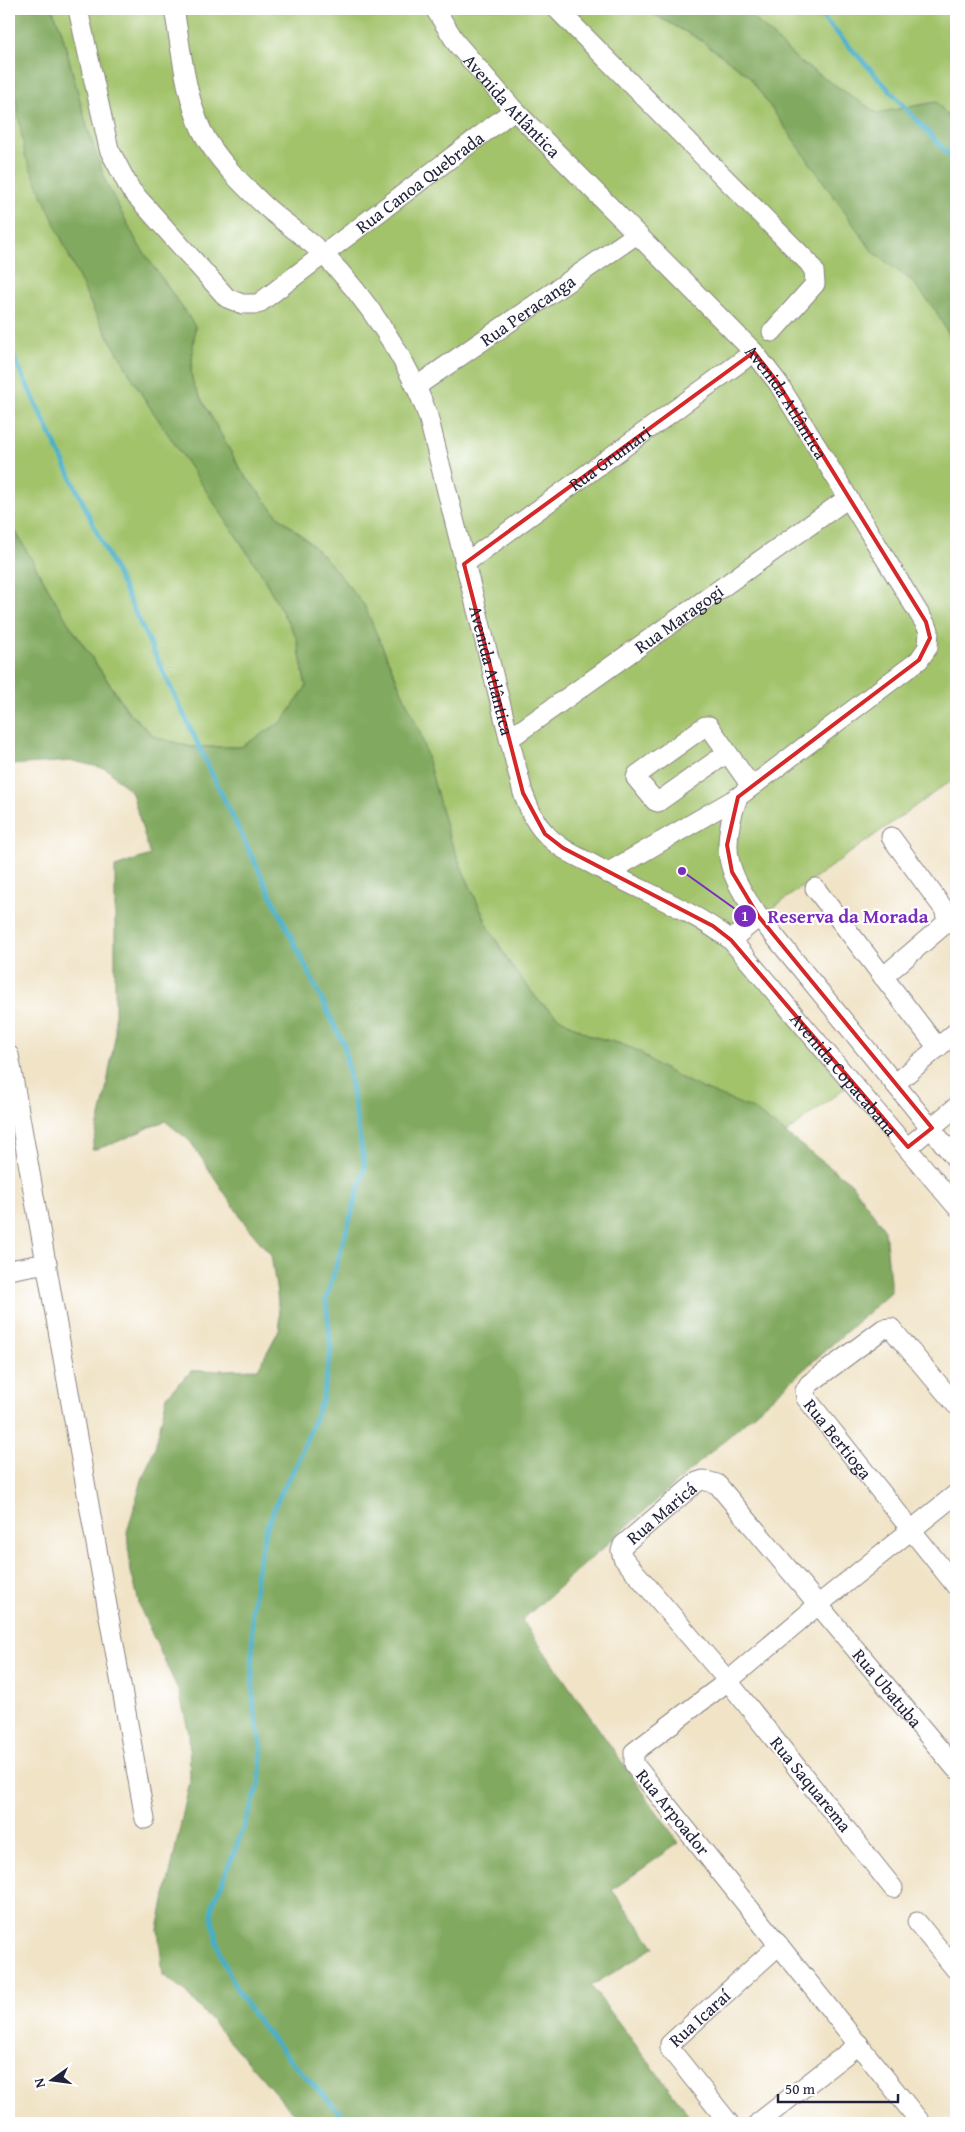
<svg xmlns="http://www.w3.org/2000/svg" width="965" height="2132" viewBox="0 0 965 2132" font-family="'Gentium Book Plus',serif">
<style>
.green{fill:#a2c36b;stroke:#627253}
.forest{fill:#81a95f;stroke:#52664d}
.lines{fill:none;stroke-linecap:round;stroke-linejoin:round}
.stream{stroke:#47afc6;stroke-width:5}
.minor-casing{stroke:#898280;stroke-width:21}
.minor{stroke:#fff;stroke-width:19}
.marked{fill:none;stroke:#d62828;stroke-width:4;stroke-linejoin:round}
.labels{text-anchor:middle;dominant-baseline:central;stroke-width:4.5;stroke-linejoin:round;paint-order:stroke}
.street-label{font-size:18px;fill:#22223b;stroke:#fff}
.leader{fill:none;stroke:#7b2cbf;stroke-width:2}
.callout-dot{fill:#7b2cbf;stroke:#fff;stroke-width:2}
.mark-label{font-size:15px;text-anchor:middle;font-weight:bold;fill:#fff}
.callout-label{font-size:19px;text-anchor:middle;font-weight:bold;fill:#7b2cbf;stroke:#fff;stroke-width:4.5;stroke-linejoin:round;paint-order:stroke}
</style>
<rect width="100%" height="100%" fill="#fff"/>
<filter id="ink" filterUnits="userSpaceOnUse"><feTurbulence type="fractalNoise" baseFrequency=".02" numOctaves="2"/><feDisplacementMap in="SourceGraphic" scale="10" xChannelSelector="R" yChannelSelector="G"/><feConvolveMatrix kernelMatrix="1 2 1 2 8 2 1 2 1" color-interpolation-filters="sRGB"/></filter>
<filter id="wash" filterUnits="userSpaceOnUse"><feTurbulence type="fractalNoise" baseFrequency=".0096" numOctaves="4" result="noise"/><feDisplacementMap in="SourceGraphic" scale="20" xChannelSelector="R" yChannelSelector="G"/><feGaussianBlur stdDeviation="1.12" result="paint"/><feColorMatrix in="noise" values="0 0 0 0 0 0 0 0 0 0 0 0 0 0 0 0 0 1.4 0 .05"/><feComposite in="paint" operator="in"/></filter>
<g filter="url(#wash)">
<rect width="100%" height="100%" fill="#f0e3c6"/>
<path class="green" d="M52 9H644L699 39 748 75 873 252 912 281 936 311 956 348V777L728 940 846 1087 785 1134 753 1109 699 1087 656 1065 639 1051 618 1043 591 1036 559 1018 539 1001 512 967 488 926 464 873 448 834 431 772 411 712 364 605 328 561 307 540 278 516 242 472 194 386 191 373 195 326 138 244 106 183 87 127 61 29Z
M744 9H956V127L936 102 877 113 800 62Z
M9 55 69 256 95 313 142 395 261 573 297 639 306 687 283 721 241 747H191L155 737 129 712 67 621 9 520Z"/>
<path class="forest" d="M9 9H52L61 29 87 127 106 183 138 244 195 326 191 373 194 386 242 472 278 516 307 540 328 561 364 605 421 735 448 834 464 873 488 926 512 967 539 1001 559 1018 591 1036 618 1043 639 1051 656 1065 699 1087 753 1109 851 1183 885 1230 891 1292 522 1620 679 1843 612 1890 655 1947 591 1986 695 2123H302L185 1991 163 1975 158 1929 190 1781 189 1733 179 1692 141 1610 131 1572 127 1532 142 1480 155 1447 167 1396 191 1371 258 1369 280 1328 277 1294 271 1255 248 1228 190 1141 165 1121C141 1130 118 1144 92 1150L105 1095 115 1037V867L150 855 132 793 107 769 73 761 9 765V520L67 621 128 712 155 737 191 747H241L283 721 306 687 297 639 261 573 142 395 95 313 69 256 25 156 9 55Z
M644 9H744L800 62 877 113 937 102 956 127V348L936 311 912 281 873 252 748 75 699 39Z"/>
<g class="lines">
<path class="stream" d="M815 9 956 163
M9 347 222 795 344 1045 365 1168 326 1300 331 1351 322 1400 297 1464 280 1495 266 1529 257 1570 252 1610 253 1690 254 1710 262 1749 259 1786 220 1889C208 1907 211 1916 216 1936 232 2010 300 2068 349 2123"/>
</g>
</g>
<g filter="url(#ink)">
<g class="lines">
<g class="minor-casing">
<g id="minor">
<path id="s1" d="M78 9 109 149 130 189 227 298 242 304H258L514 110"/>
<path id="s2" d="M174 9C181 47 185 95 202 131 216 159 243 185 265 206 284 223 306 237 324 255 366 297 408 360 428 416L523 793C529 808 534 822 545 833 557 847 574 855 590 863 636 889 689 908 731 940L956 1206"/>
<path id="s3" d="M435 9 457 44 514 110 754 352 778 383 929 630 928 647 919 660 738 797 607 873"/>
<path d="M557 9 809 263 814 271 815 284 772 332"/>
<path id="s4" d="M417 386 637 234"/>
<path id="s5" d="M464 564 754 352"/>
<path id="s6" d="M509 739 848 498"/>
<path d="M727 753 658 802 655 801 636 778 637 775 705 726H709L751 786"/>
<path d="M738 797C719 849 727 873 759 917L956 1159"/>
<path d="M815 888 938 1048"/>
<path d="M731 940 759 917"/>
<path d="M883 977 945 924 947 920 944 909 891 837"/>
<path d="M9 1055 145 1819"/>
<path d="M895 1084 956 1032"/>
<path d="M908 1147 956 1107"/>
<path d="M9 1270 47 1263"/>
<path id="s7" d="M956 1405 891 1328 883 1329 809 1384 805 1391 806 1398 956 1586"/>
<path id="s8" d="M893 1888 728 1681 623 1558 621 1551 623 1545 697 1482 703 1480 717 1484 956 1769"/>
<path d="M917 1922 956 1970"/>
<path id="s9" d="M729 2123 670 2049V2044L779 1945"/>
<path d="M758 2123 859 2044"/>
<path d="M921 2123 634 1764V1752L728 1681 818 1605 956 1494"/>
</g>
</g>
<use href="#minor" class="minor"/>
</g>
</g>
<path class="marked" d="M754 352 778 383 926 622 930 638 919 660 738 797 727 845 732 872 759 917 932 1128 908 1147 731 940 713 926 563 848 545 834 523 793 464 564Z"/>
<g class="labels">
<g class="street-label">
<text stroke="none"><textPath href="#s3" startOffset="124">Avenida Atlântica</textPath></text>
<text stroke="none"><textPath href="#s1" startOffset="569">Rua Canoa Quebrada</textPath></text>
<text stroke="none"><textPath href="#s4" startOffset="134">Rua Peracanga</textPath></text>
<text stroke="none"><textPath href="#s3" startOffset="529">Avenida Atlântica</textPath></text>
<text stroke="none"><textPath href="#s5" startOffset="180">Rua Grumari</textPath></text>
<text stroke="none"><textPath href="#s6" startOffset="208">Rua Maragogi</textPath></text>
<text stroke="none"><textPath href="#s2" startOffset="756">Avenida Atlântica</textPath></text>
<text stroke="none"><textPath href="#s2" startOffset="1319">Avenida Copacabana</textPath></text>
<text stroke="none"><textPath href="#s7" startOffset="268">Rua Bertioga</textPath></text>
<text stroke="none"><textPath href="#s8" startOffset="490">Rua Maricá</textPath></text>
<text stroke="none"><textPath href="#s8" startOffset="824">Rua Ubatuba</textPath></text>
<text transform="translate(811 1784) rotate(51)">Rua Saquarema</text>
<text transform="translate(673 1812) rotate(51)">Rua Arpoador</text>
<text stroke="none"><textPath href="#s9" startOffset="139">Rua Icaraí</textPath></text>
</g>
</g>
<path class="leader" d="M682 871L745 916"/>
<g class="callout-dot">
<circle cx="682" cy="871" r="5"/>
<circle cx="745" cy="916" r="12"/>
</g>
<g class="mark-label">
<text x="745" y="921">1</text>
</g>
<g class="callout-label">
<text x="848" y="923">Reserva da Morada</text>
</g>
<rect width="965" height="2132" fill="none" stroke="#fff" stroke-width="30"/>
<g transform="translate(52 2080) rotate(256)" stroke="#ffffff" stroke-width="4" paint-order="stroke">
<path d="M0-4L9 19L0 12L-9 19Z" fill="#22223b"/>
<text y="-8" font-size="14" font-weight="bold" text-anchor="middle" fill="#22223b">N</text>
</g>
<path d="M778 2094v8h120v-8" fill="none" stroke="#22223b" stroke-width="2.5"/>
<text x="785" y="2094" font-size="15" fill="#22223b" stroke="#ffffff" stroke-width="4" paint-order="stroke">50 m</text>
</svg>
